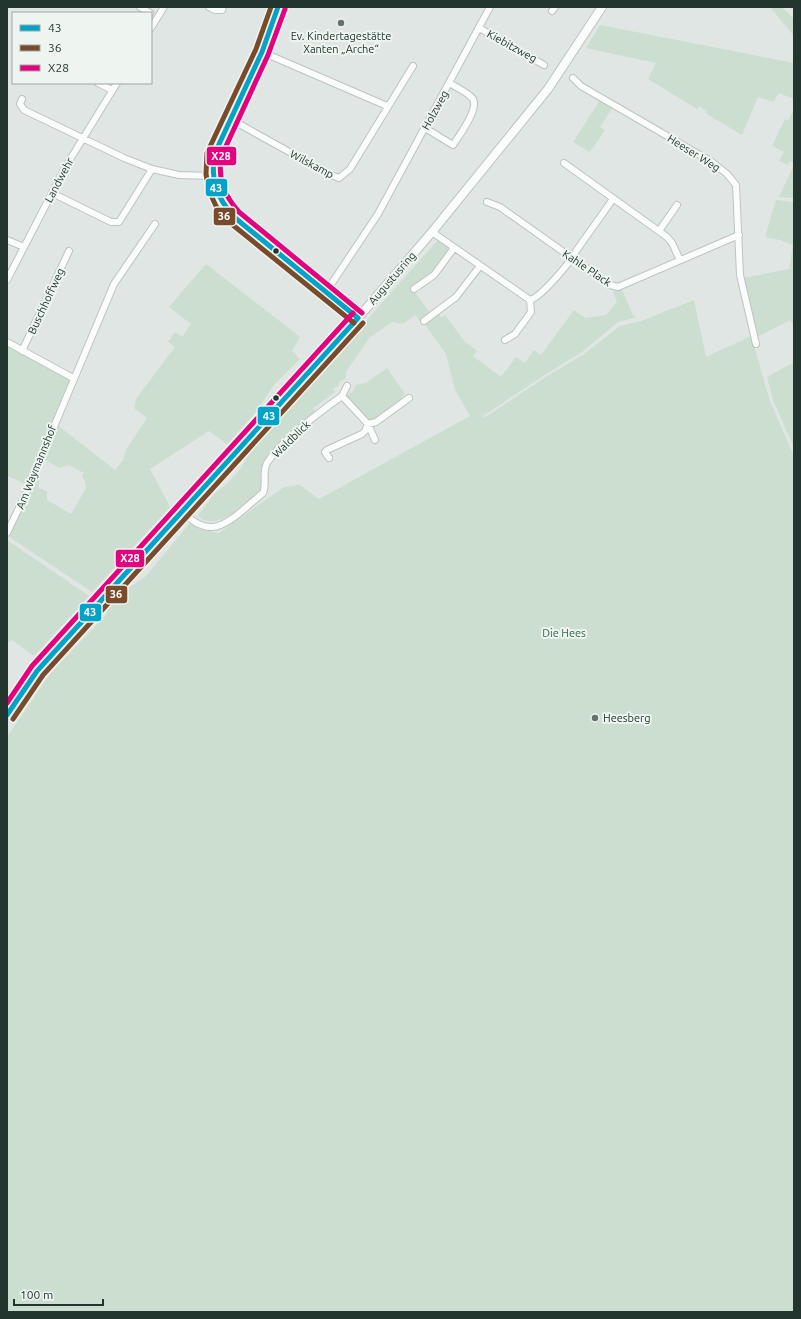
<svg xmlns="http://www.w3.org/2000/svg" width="801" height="1319" viewBox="0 0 801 1319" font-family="Ubuntu,sans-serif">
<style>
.green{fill:#cbded0}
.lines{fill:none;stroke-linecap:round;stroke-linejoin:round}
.minor-casing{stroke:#bdc3c0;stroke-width:8}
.tertiary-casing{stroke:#bdc3c0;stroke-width:9}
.secondary-casing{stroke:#bdc3c0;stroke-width:10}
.minor{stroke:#fafbfb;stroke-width:6}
.tertiary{stroke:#fafbfb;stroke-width:7}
.secondary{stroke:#fafbfb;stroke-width:8}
.bus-1-casing{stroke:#eef5f1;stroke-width:8}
.bus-2-casing{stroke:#eef5f1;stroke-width:8}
.bus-3-casing{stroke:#eef5f1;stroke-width:8}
.bus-1{stroke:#02a3c6;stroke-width:5}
.bus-2{stroke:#7a4b2a;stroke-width:5}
.bus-3{stroke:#e5007d;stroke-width:5}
.poi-dot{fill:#64736e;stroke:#eef5f1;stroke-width:1.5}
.bus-dot{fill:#22352f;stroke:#eef5f1;stroke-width:1.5}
.labels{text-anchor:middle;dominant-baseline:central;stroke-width:4;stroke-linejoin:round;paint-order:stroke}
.poi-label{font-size:11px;fill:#22352f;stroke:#eef5f1}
.street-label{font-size:11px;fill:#22352f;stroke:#eef5f1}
.park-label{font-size:11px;fill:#316743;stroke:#eef5f1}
.line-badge{stroke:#eef5f1;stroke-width:1.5}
.badge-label{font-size:11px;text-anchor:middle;font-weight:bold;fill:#fff}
</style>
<rect width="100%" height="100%" fill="#e0e6e3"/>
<path class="green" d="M770 7H782L794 19V36Z
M600 25 794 63V99L779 93 773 102 758 97 742 135 710 116 706 113 707 111 699 106 697 109 648 79 656 63 586 48Z
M600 100 613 107 600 127 605 130 590 152 573 142Z
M794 109V163L790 161 788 165 779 161 784 152 772 146 785 119 788 121Z
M794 165V198L779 197Z
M776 200 794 202V326L790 320 757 337 743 278 789 269 793 245 780 240 765 237Z
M438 240 447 246 449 250 436 270 412 288 430 313 420 321 415 315 403 324 392 322 370 337 346 372V378L339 382V386L333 388 335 392 313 408 315 411C302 423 268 450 262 466 259 473 262 483 261 491 247 504 215 533 198 516L214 494 228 483 241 468 253 448Z
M206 264 300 337 292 351 300 359 274 385 255 413 227 444 209 431 150 469 170 507 92 592 11 538 9 533 38 471 40 470C41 477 38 481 39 488L47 491V500L71 514 86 488 85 481 82 476 84 473 68 465 59 468 42 458 56 424 115 470 123 460 126 450 147 418 134 408 136 399 175 347 168 342 175 332 182 337 191 324 169 307Z
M621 288 633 315 637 317 618 322 582 352 543 376 483 416 484 418 544 378 584 354 620 326 641 321 694 300 706 357 751 336 770 401 793 454 794 1312H7V737L50 674 106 615 109 606 121 593 145 577 191 522 204 530 219 533 284 487 300 485 319 499 470 416 455 390 446 354 424 323 438 314 442 318 445 315 465 342 477 351 473 356 501 377 516 357 525 363 534 350 541 355 574 310 585 318 606 315 617 302 613 292Z
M7 346 70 380 28 485 7 476Z
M794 362V448L773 400 767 377Z
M387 368 405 394 401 397 402 400 375 420 369 421 346 398 347 395 353 391 356 385 366 383Z
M7 540 89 596 34 656 12 640 7 643Z"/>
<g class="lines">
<g class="minor-casing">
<path id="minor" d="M140 7 150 13
M209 7 215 10H222L223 7
M552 11 555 7
M151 28 164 7
M479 28 544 65
M262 52 387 106
M573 78 581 86 712 162 727 174 736 185 740 275 756 344
M98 83 112 90
M22 99 20 104 24 110 124 158 152 169 179 175 212 176
M230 119 331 175 339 178 350 169 413 66
M425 128 453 145C459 136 479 109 473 99 469 93 456 87 449 83
M564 163 667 237 672 243 680 260
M52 193 111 222H119L152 169
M487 202 500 207 610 285 618 287 739 235
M659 231 677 205
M432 232 530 300C541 297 571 262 576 251L613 199
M7 240 24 247
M7 280 66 166 117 83
M414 289 434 275 454 248
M326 292 378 214 490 7
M424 321 456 297 480 266
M505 340 515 334 531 312 530 300
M7 342 73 378
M22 351 69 251
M342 396 347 386
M375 440 368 424 376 422 409 398
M180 511C189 518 199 527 211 527 227 528 250 503 263 493 267 484 262 472 267 463 280 442 321 411 342 396L368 424 365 431 362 434 327 450 325 452 329 458
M7 533 27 491 114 284 155 224"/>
</g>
<g class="tertiary-casing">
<path id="tertiary" d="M278 7 262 52 214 155C210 182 215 197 234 217L358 318"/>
</g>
<g class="secondary-casing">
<path id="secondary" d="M7 715 37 671 100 601 358 318 432 232 548 89 602 7"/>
</g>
<use href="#minor" class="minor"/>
<use href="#tertiary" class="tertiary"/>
<use href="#secondary" class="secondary"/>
<g class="bus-1-casing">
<path id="bus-1" d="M278 7 262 52 214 155C211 181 217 198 234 217L358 318
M7 715 37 671 358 318"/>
</g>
<g class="bus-2-casing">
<path id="bus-2" d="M271 7 256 49 207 153 206 174 209 191 216 206 229 222 354 323
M13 719 43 675 363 323"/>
</g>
<g class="bus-3-casing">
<path id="bus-3" d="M285 9 268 55 221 157C218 180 224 195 239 212L362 313
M7 703 32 666 353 313"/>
</g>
<use href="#bus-1" class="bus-1"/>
<use href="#bus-2" class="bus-2"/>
<use href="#bus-3" class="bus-3"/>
</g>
<g class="poi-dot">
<circle cx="341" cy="23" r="4"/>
<circle cx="595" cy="718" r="4"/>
</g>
<g class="bus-dot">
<circle cx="276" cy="251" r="3.5"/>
<circle cx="276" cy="398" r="3.5"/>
</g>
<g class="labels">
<g class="poi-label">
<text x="341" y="36">Ev. Kindertagestätte<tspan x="341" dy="13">Xanten „Arche“</tspan></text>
<text x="603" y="718" text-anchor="start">Heesberg</text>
</g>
<g class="street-label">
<text transform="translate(512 46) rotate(29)">Kiebitzweg</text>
<text transform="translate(435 110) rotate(-61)">Holzweg</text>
<text transform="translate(694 153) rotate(32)">Heeser Weg</text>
<text transform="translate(312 164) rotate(28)">Wilskamp</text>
<text transform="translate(59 180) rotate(-62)">Landwehr</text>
<text transform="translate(587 268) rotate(34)">Kahle Plack</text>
<text transform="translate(392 278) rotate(-49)">Augustusring</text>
<text transform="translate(46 301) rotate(-65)">Buschhoffweg</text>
<text transform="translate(291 439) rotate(-44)">Waldblick</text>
<text transform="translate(36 467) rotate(-68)">Am Waymannshof</text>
</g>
<g class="park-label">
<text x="564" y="633">Die Hees</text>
</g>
</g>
<g class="line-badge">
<rect x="206" y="146" width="31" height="20" rx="4" fill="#e5007d"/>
<rect x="205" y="178" width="23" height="19" rx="4" fill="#02a3c6"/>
<rect x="213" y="207" width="23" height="19" rx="4" fill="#7a4b2a"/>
<rect x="257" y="406" width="23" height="20" rx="4" fill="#02a3c6"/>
<rect x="115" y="549" width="30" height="19" rx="4" fill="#e5007d"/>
<rect x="105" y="585" width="23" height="19" rx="4" fill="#7a4b2a"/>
<rect x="79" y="603" width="23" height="19" rx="4" fill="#02a3c6"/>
</g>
<g class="badge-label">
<text x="221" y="160">X28</text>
<text x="216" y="192">43</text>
<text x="224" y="220">36</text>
<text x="269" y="420">43</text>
<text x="130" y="562">X28</text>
<text x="116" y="598">36</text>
<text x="90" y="616">43</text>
</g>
<rect width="801" height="1319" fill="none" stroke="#22352f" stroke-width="16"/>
<rect x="12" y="12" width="140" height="72" fill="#eef5f1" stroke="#9ca8a3"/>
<rect x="20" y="25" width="20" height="6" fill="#02a3c6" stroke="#9ca8a3"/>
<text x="48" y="32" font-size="12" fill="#22352f">43</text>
<rect x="20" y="45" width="20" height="6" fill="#7a4b2a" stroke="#9ca8a3"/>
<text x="48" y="52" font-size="12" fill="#22352f">36</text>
<rect x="20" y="65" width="20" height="6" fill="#e5007d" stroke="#9ca8a3"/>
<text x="48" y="72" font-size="12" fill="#22352f">X28</text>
<path d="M14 1299v6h89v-6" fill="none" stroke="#22352f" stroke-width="2"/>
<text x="20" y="1299" font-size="12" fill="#22352f" stroke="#eef5f1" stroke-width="3" paint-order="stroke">100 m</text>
</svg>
